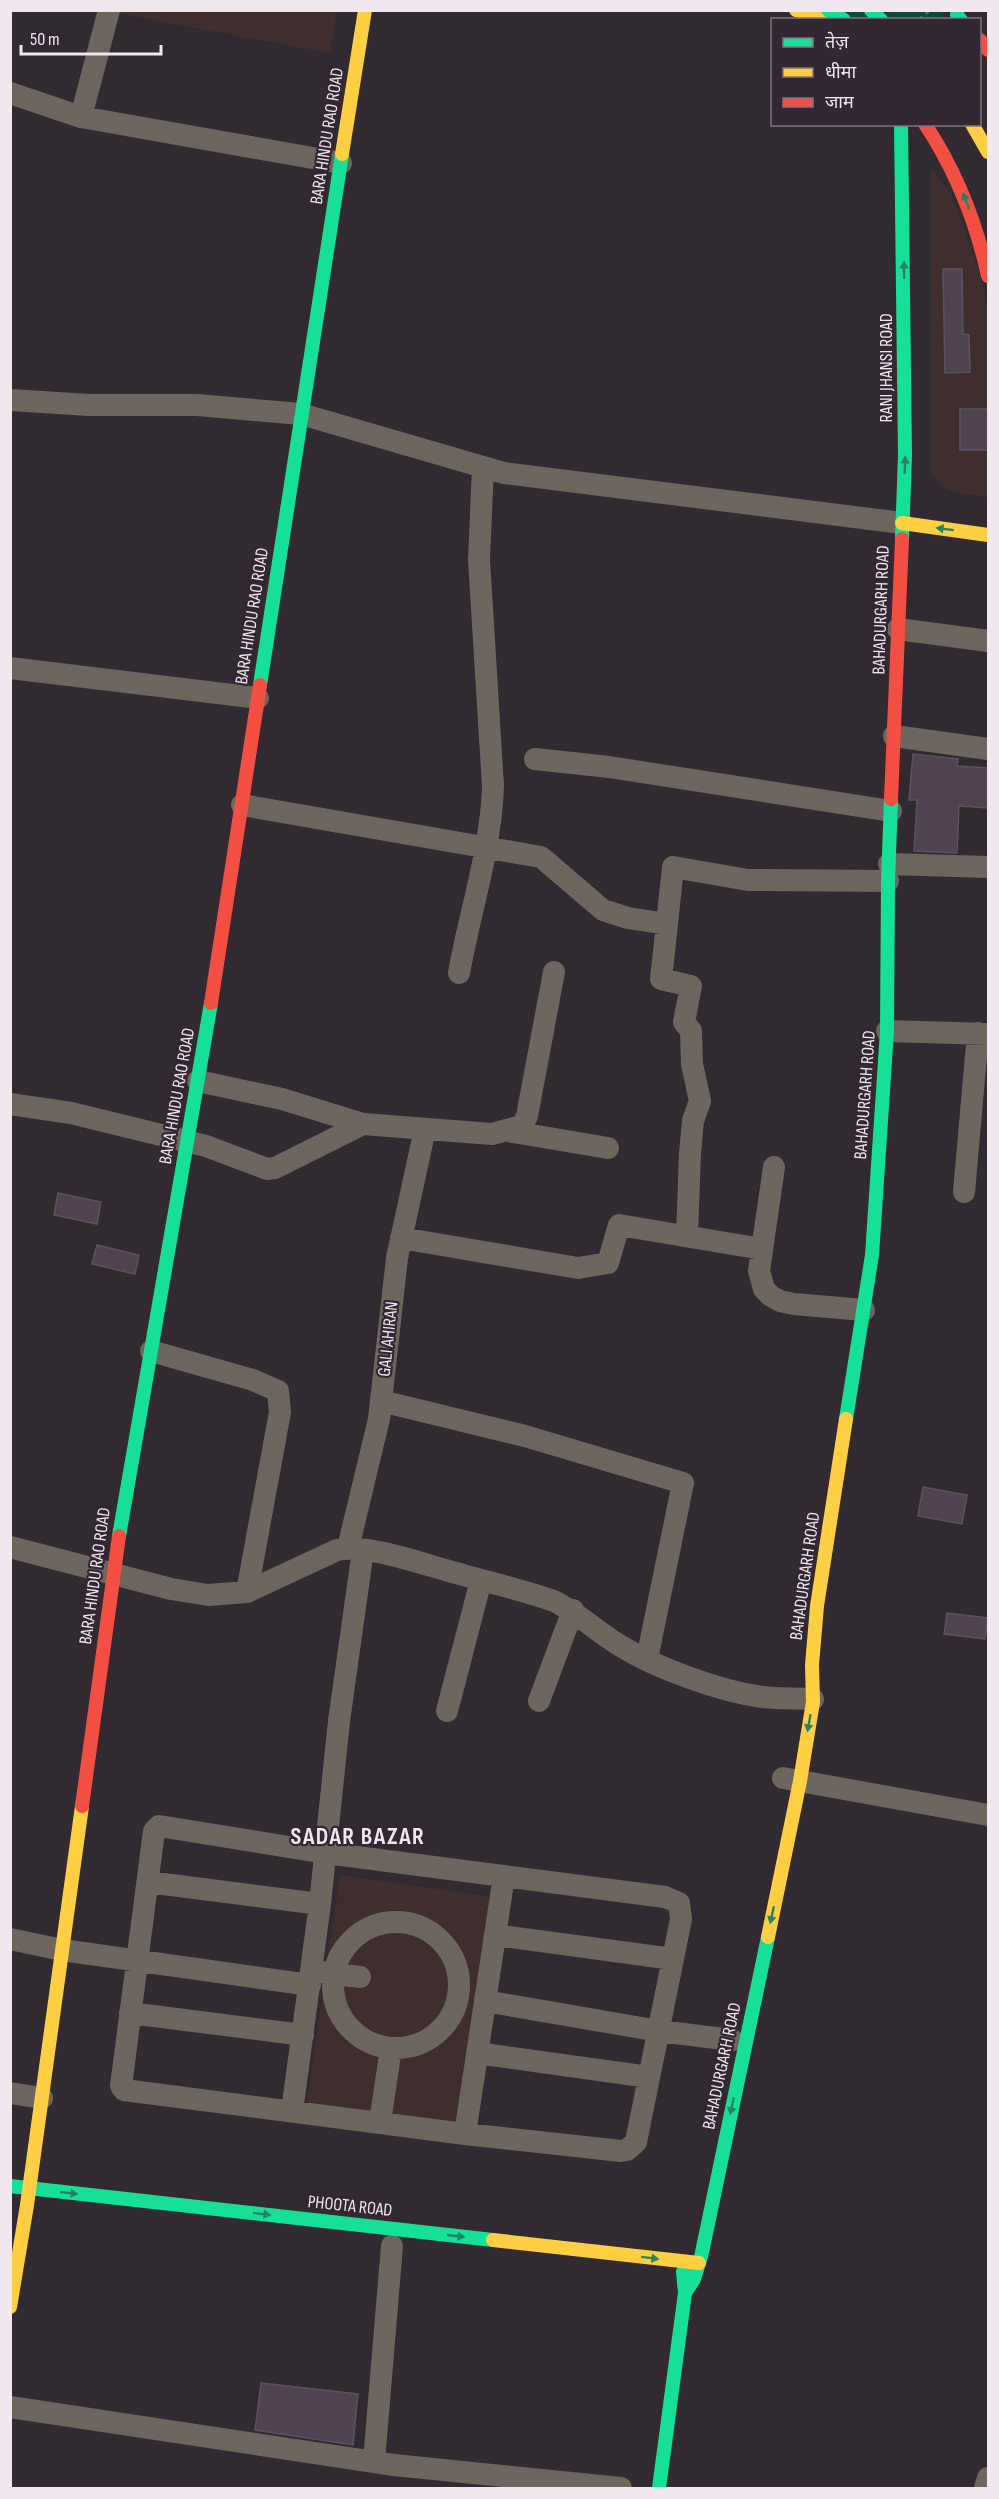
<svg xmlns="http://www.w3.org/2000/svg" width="999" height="2499" viewBox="0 0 999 2499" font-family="'Sofia Sans Condensed','Noto Sans Devanagari',sans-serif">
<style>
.education{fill:#402d2e}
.green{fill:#0b4b34}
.building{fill:#514351;stroke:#5a535a;stroke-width:1.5}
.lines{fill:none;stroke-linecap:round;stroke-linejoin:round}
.path{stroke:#696460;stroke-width:3;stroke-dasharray:4.5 4.5;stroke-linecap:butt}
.street{stroke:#6c665e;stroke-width:22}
.fast{stroke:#16e098;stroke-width:14}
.slow{stroke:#ffcf43;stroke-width:14}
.jam{stroke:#f24e42;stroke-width:14}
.fast-bridge{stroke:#16e098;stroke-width:14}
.oneway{fill:#258466}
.labels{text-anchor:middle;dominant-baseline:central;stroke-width:4.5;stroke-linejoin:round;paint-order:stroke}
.street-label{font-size:18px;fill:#f0e7ef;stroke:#342734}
.district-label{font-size:24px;font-weight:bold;letter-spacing:1.5px;fill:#f0e7ef;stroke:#342734}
</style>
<rect width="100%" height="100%" fill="#312a31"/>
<path class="education" d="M115 10 337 11 330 53 114 13Z
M931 168 951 194 978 267 988 308V498L947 490 931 474Z
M340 1875 499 1898 465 2134 306 2110Z"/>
<path class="green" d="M844 11H946L938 20 852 19Z"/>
<path class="building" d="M943 269H962L963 334 969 335 970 372 945 373Z
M960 409H988V450H960Z
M913 754 958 759 957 766 988 768V808L959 806 957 853 914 851 917 800H909Z
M58 1193 101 1202 97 1224 54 1215Z
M97 1245 139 1255 135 1274 92 1264Z
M923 1487 967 1495 962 1524 918 1516Z
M947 1613 988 1618 985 1639 944 1634Z
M261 2383 358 2394 353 2445 255 2430Z"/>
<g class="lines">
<path class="path" d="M919 20 930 10"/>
<path class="street" d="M10 93 81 117 341 163
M81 117 109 10
M10 400 89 405H197L301 414 504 473 902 523
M898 629 988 641
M10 668 258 698
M894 736 988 749
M535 759 609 767 891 811
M242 805 541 857 603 910 628 918 667 924 673 867 748 880 888 881
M889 864 988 867
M667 924 661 979 691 986 684 1022 691 1031 692 1064 700 1101 693 1121 690 1153 687 1236
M459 973C470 911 491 850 493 786L479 560 483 467
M887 1031 988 1034
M198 1081 282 1099 363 1124 492 1134 522 1126 527 1116 554 972
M10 1104 71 1113 206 1146 267 1169 275 1168 363 1124
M508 1131 608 1148
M774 1167 759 1271 764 1289 771 1296 780 1301 794 1304 864 1310
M964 1192 978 1033
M401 1238 578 1268 608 1263 619 1225 762 1249
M151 1351 253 1380 278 1391 280 1412 247 1592
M381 1401 525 1436 683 1483 647 1659
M10 1547 171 1589 208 1595 247 1592 337 1550C367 1543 428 1566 460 1574 491 1583 523 1590 554 1601 578 1613 596 1631 619 1645 656 1668 719 1691 762 1697 779 1699 796 1698 813 1699
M348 1548 379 1419 397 1258 425 1129
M539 1701 573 1610
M447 1711 481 1580
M783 1778 988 1815
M159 1826 326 1853 665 1897 679 1903 681 1919 636 2142 627 2150 621 2151 465 2134 124 2090 121 2086 154 1831Z
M148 1882 320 1904
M333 1985a63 63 0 1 1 126 0a63 63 0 1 1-126 0Z
M495 1935 673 1959
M10 1939 62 1950 310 1985
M319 1972 360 1977
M485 2001 659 2031 732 2040
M130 2013 303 2035
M477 2053 649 2077
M10 2093 42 2098
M292 2111 320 1904 339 1721 363 1550
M380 2122 391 2048
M465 2134 504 1876
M10 2407 394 2465 621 2488
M374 2461 392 2246
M985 2488 988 2478"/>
<path class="fast" d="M871 10 881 20
M957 15 961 20
M901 124 905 455 902 539
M260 685 342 154
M846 1419 872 1255 887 1031 888 881 891 799
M119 1536 211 1003
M10 2186 493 2240
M685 2293 694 2279 701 2257 768 1937
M659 2488 685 2293 683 2272"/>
<path class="slow" d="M796 10 835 20
M972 124 988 152
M342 154 365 10
M902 523 988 535
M768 1937 800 1781 813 1702 812 1665 817 1606 846 1419
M493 2240 699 2263
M10 2307 27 2205 82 1806"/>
<path class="jam" d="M980 40 988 50
M925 124C956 171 976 221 988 276
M891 799 902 539
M211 1003 260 685
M82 1806 119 1536"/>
<path class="fast-bridge" d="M828 10 844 20"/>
</g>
<defs><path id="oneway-solid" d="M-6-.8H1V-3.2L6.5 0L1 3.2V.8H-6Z" transform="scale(1.5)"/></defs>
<g class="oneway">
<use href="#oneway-solid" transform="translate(966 201) rotate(-111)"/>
<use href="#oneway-solid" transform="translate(904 270) rotate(-90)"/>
<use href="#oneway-solid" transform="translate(905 465) rotate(-88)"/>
<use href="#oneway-solid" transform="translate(945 529) rotate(-173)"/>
<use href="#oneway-solid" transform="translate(809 1723) rotate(100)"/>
<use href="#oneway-solid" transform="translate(772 1915) rotate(102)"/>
<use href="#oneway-solid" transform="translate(732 2106) rotate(102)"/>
<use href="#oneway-solid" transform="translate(69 2193) rotate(6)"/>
<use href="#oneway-solid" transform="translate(262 2214) rotate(6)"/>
<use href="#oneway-solid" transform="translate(456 2236) rotate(6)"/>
<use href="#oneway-solid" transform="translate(650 2258) rotate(7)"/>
</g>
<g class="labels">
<g class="street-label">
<text transform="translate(327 136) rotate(-81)">BARA HINDU RAO ROAD</text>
<text transform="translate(886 368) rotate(-90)">RANI JHANSI ROAD</text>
<text transform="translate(881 610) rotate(-88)">BAHADURGARH ROAD</text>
<text transform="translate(252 616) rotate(-81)">BARA HINDU RAO ROAD</text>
<text transform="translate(865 1095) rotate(-86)">BAHADURGARH ROAD</text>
<text transform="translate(177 1096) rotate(-80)">BARA HINDU RAO ROAD</text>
<text transform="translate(388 1339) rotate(-84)">GALI AHIRAN</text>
<text transform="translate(95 1576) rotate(-82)">BARA HINDU RAO ROAD</text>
<text transform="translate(805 1576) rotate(-82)">BAHADURGARH ROAD</text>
<text transform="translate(722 2066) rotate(-78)">BAHADURGARH ROAD</text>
<text transform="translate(350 2206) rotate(6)">PHOOTA ROAD</text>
</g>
<g class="district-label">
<text x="358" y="1836">SADAR BAZAR</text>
</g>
</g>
<rect width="999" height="2499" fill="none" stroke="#f0e7ef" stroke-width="24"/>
<rect x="771" y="18" width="210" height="108" fill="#342734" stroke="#7f747f" stroke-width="1.5"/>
<rect x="783" y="38" width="30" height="9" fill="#16e098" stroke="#7f747f" stroke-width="1.5"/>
<text x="825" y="48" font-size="18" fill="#f0e7ef">तेज़</text>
<rect x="783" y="68" width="30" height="9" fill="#ffcf43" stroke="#7f747f" stroke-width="1.5"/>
<text x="825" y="78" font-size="18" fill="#f0e7ef">धीमा</text>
<rect x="783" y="98" width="30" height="9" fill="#f24e42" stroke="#7f747f" stroke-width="1.5"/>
<text x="825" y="108" font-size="18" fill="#f0e7ef">जाम</text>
<path d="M21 45v9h140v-9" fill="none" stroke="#f0e7ef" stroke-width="3"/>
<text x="30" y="45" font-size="18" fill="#f0e7ef" stroke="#342734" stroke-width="4.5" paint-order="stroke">50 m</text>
</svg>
